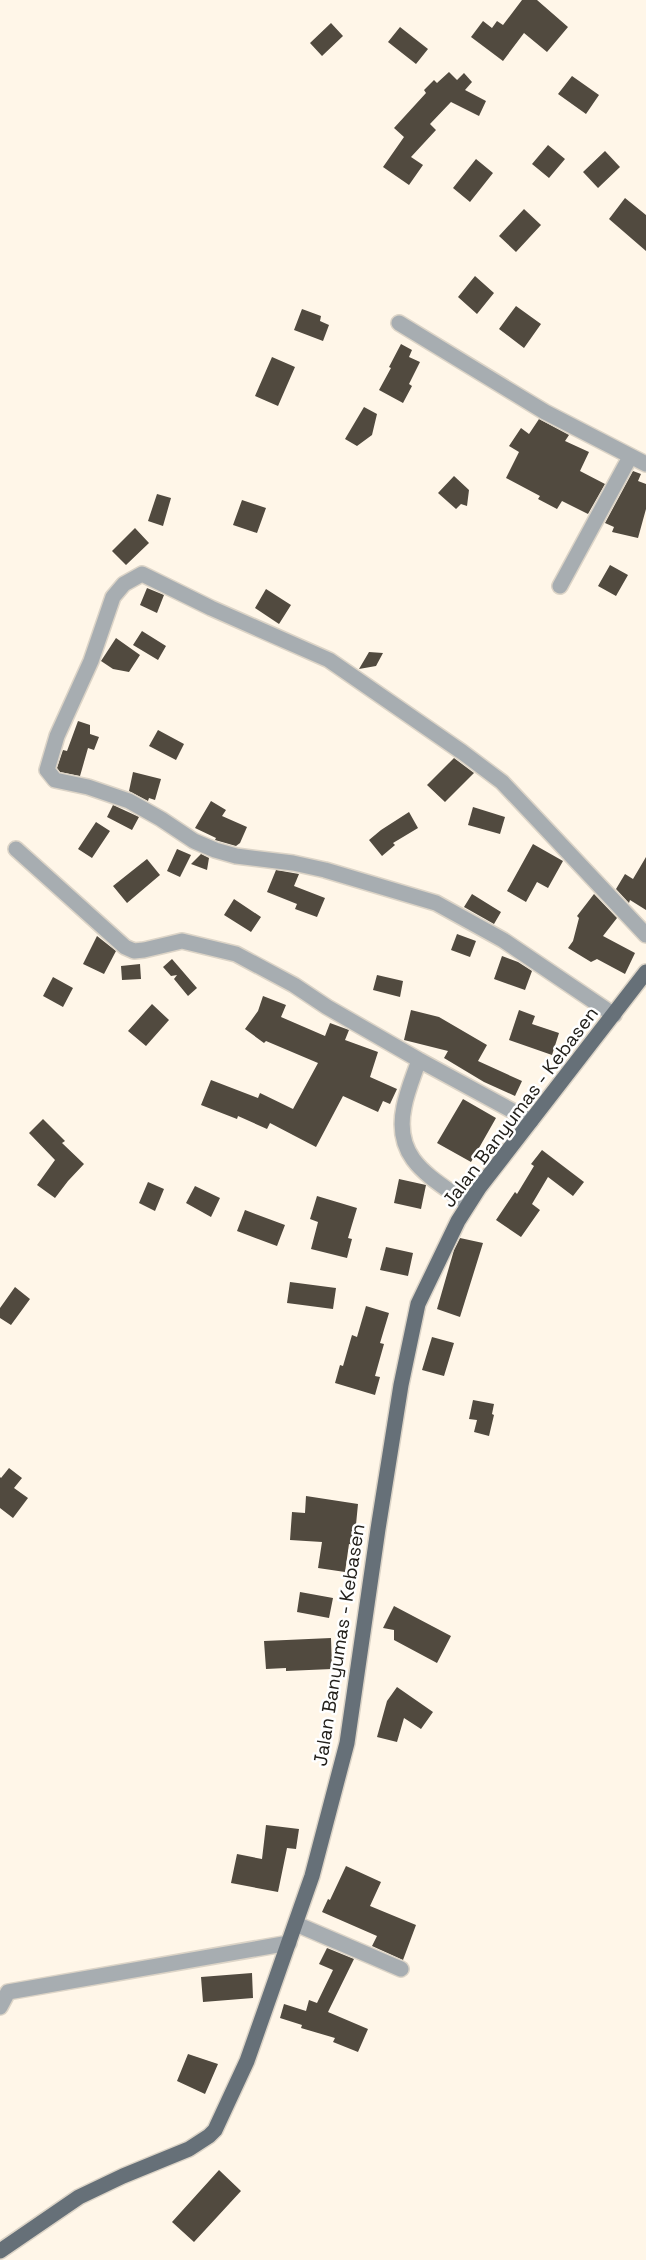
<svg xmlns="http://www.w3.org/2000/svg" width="646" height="2260" viewBox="0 0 646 2260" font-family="'Space Grotesk',sans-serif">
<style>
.building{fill:#514a3f}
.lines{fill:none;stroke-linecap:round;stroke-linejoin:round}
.minor-casing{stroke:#dcd4c7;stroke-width:18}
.major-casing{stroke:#dcd4c7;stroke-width:18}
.minor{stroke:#a7adb1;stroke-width:15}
.major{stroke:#667078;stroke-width:15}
.labels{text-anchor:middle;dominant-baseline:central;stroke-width:5;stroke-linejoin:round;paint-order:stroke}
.street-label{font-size:19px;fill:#23201b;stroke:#fff}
</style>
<rect width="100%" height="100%" fill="#fff6e8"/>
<path class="building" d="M522 0H537L568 27 547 52 524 33 503 61 471 37 483 21 492 28 497 21 503 25Z
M331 23 343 36 322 56 310 43Z
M400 27 428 49 416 64 388 42Z
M449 72 457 80 464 73 472 82 465 90 486 101 479 116 451 102 430 124 436 130 411 157 423 165 409 185 383 167 404 137 394 128 426 93 424 90 434 80 437 83Z
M572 76 599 95 586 114 558 94Z
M548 145 565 159 549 178 532 164Z
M605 151 620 167 598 188 583 172Z
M476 159 493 173 470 202 453 188Z
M625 198 646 215V251L609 219Z
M524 209 541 225 516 252 499 236Z
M475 276 494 293 477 314 458 297Z
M516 306 541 324 524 348 499 329Z
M302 309 321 316 320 321 329 325 323 341 294 330Z
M401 344 412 350 409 357 420 362 409 384 412 386 403 403 379 390 391 368 389 367Z
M272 357 295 367 278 406 255 396Z
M364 407 377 414 372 435 357 446 345 439Z
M539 419 569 435 565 441 589 452 580 471 605 484 588 514 562 501 557 509 538 499 540 496 506 478 519 452 509 446 521 428 529 434Z
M633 471 641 474 638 481 646 484V509L638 538 612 532 614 527 605 523Z
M454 476 469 490 467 506 461 504 456 509 438 493Z
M157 494 171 498 163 526 148 521Z
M242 500 266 508 257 533 233 525Z
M135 528 149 543 126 565 112 551Z
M610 565 628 575 616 596 598 586Z
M147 588 164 595 157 613 140 605Z
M266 589 291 605 279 624 255 608Z
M142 631 166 646 158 660 133 645Z
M116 638 140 655 129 672 113 669 101 661Z
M369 652 383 653 376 666 359 669Z
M78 721 90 725V734L99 737 94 750 88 748 80 776 60 772 57 768 63 750 67 751Z
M158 730 184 744 176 760 149 746Z
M454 758 474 773 445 802 427 785Z
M133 772 161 779 155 800 149 798 148 801 129 791Z
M211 801 226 810 222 816 247 827 240 843 236 846 215 840 216 838 195 828Z
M113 805 139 817 132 830 107 817Z
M473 807 505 817 500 834 468 825Z
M409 812 418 828 393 843 395 845 382 856 369 840 381 830Z
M96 822 110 831 92 858 78 849Z
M533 844 563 861 548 888 537 882 526 902 507 891Z
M177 849 191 855 180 877 167 871Z
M201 854 209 858 207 870 191 864Z
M646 857V910L630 900 629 903 616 889 625 874 633 879Z
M147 859 160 875 127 903 113 886Z
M276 870 299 874 294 886 325 898 317 917 295 909 297 904 267 892Z
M472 894 501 912 494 924 464 907Z
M594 894 617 918 603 936 635 953 625 974 597 959 591 962 568 948 573 941 579 918 577 916Z
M234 899 261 917 251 932 224 915Z
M457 934 476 941 470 957 451 950Z
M97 936 116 951 104 974 83 964Z
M502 956 518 962 532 971 525 990 494 979Z
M172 959 197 988 188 996 174 979 177 975 171 976 163 967Z
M140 964 141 979 122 980 121 966Z
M377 975 403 981 400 997 373 990Z
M53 977 73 988 63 1007 43 996Z
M263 996 286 1005 281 1017 325 1036 330 1023 349 1030 345 1040 378 1052 370 1077 397 1089 390 1104 383 1101 378 1112 343 1096 316 1147 270 1123 267 1129 238 1116 237 1119 201 1105 211 1080 258 1098 260 1093 293 1109 318 1063 266 1041 264 1043 245 1029 258 1011Z
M152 1004 169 1020 146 1046 128 1031Z
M411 1010 439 1017 487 1045 478 1061 522 1081 515 1096 484 1082 444 1058 448 1051 404 1040Z
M519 1010 535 1016 532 1024 559 1033 552 1055 509 1040Z
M463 1099 496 1118 471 1162 437 1143Z
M43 1119 65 1141 62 1143 84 1164 68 1181 55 1198 37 1185 55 1160 29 1133Z
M542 1150 584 1182 573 1196 548 1177 532 1204 540 1210 521 1237 496 1220 515 1192 517 1194 534 1166 531 1164Z
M399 1179 426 1185 421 1209 394 1203Z
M148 1182 164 1189 155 1211 139 1203Z
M195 1186 220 1198 211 1217 186 1203Z
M317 1196 357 1208 348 1238 352 1239 347 1258 311 1249 318 1222 310 1219Z
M245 1210 285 1225 277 1246 237 1231Z
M460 1238 483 1243 460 1317 437 1309 454 1250Z
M386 1247 413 1253 408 1276 380 1270Z
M290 1282 336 1288 333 1309 287 1303Z
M15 1287 30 1299 11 1325 0 1318V1308Z
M366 1306 389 1313 380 1343 384 1344 375 1376 380 1377 375 1395 335 1383 340 1365 343 1366 352 1335 357 1337Z
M432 1337 454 1343 444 1376 422 1370Z
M473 1400 494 1404 492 1414 494 1415 489 1436 474 1432 477 1420 469 1419Z
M9 1468 22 1478 14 1488 28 1498 13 1518 0 1508V1477L1 1478Z
M306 1496 358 1504 354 1545 349 1544 345 1572 318 1568 322 1542 290 1540 292 1512 305 1513Z
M300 1592 333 1598 329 1618 297 1612Z
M394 1606 451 1636 437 1663 394 1640V1630L383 1628Z
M331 1638 332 1669 286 1671V1668L266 1669 264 1641Z
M397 1687 433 1712 421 1729 404 1718 397 1742 377 1737 387 1701Z
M266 1825 299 1829 296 1849 287 1848 278 1892 231 1883 237 1854 262 1859Z
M346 1866 381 1882 370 1906 416 1925 403 1960 372 1946 377 1936 322 1912 328 1899 330 1900Z
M327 1948 354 1959 328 2012 368 2029 358 2052 333 2042 335 2038 301 2028 302 2025 280 2018 284 2004 306 2011 309 2000 317 2003 333 1970 319 1964Z
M252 1973 253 1998 203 2002 201 1977Z
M188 2054 218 2064 205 2094 177 2081Z
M219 2170 241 2191 194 2242 172 2222Z"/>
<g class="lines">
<g class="minor-casing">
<path id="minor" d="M399 323 545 412 646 464
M560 586 630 457
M16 849 125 947 134 951 144 950 182 941 236 954 294 985 327 1007 419 1060 531 1121
M614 1015 503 940 436 903 325 870 293 863 236 856 215 850 194 841 161 819 129 801 88 787 55 780 47 770 57 736 91 661 113 597 124 584 142 574 211 608 329 660 462 752 502 782 646 935
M419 1060C414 1075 407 1091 404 1107 393 1160 431 1177 468 1204
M296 1924 401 1969
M0 2007 8 1992 289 1943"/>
</g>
<g class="major-casing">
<path id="major" d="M0 2251 79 2197 123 2176 189 2149 209 2136 215 2130 247 2061 312 1876 347 1743 378 1529 401 1385 418 1304 458 1221 479 1188 646 972"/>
</g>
<use href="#minor" class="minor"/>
<use href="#major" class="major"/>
</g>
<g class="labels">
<g class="street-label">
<text transform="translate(520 1107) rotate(-53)">Jalan Banyumas - Kebasen</text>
<text transform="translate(339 1645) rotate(-81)">Jalan Banyumas - Kebasen</text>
</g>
</g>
</svg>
